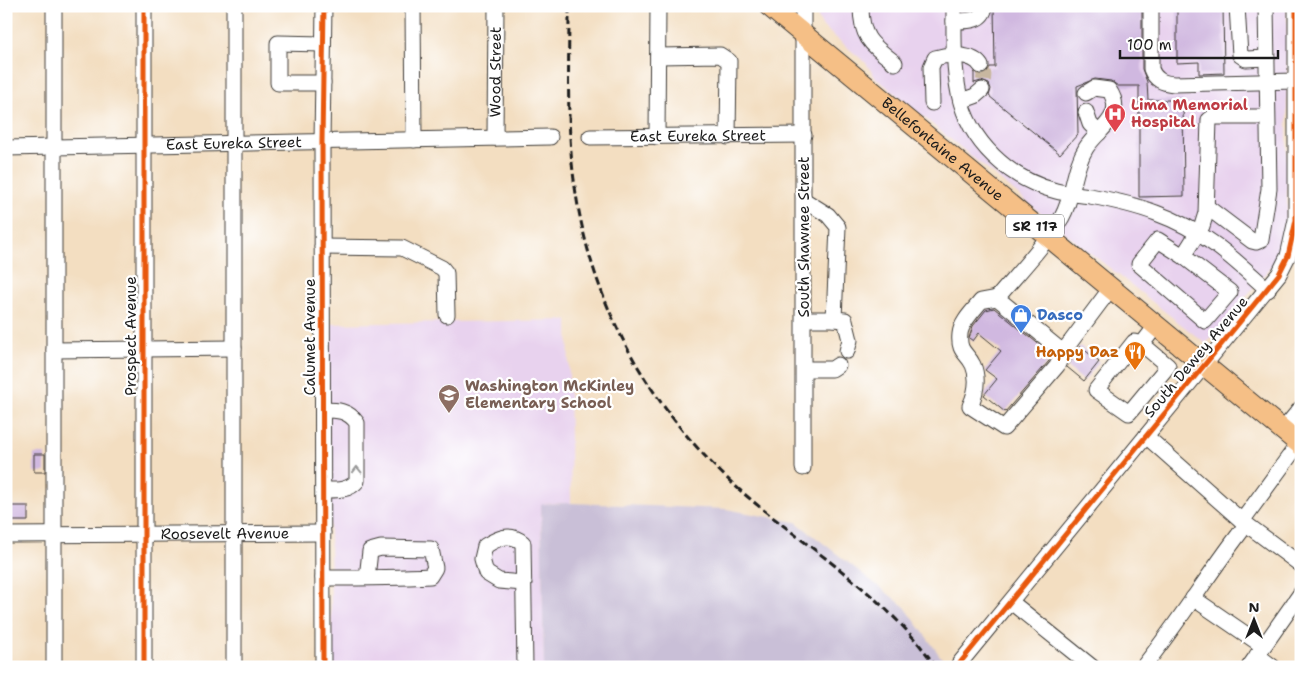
<svg xmlns="http://www.w3.org/2000/svg" width="1307" height="673" viewBox="0 0 1307 673" font-family="'Shantell Sans',sans-serif">
<style>
.built{fill:#e8d2ee}
.industrial{fill:#c9bfd7}
.building{fill:#d0b8e0}
.lines{fill:none;stroke-linecap:round;stroke-linejoin:round}
.minor-tunnel{stroke:#c8b7a0;stroke-width:15;stroke-dasharray:15 8;stroke-linecap:butt}
.minor-casing{stroke:#3c3935;stroke-width:17}
.major-casing{stroke:#3c3935;stroke-width:22}
.minor{stroke:#fff;stroke-width:15}
.major{stroke:#f5bf86;stroke-width:20}
.rail{stroke:#1c1c1c;stroke-width:3;stroke-dasharray:8 4;stroke-linecap:butt}
.cycleway-casing{stroke:#fff;stroke-width:8}
.cycleway{stroke:#e8590c;stroke-width:5}
.oneway{stroke:#999}
.labels{text-anchor:middle;dominant-baseline:central;stroke-width:4.5;stroke-linejoin:round;paint-order:stroke}
.shield{fill:#fff;stroke:#606060;stroke-width:1}
.shield-label{font-size:14px;font-weight:bold;fill:#1c1c1c}
.street-label{font-size:15px;fill:#1c1c1c;stroke:#fff}
.health-label{font-size:15px;font-weight:bold;fill:#be3a42;stroke:#fff;text-anchor:start}
.shop-label{font-size:15px;font-weight:bold;fill:#366cbe;stroke:#fff;text-anchor:start}
.food-label{font-size:15px;font-weight:bold;fill:#c56008;stroke:#fff;text-anchor:end}
.education-label{font-size:15px;font-weight:bold;fill:#785e54;stroke:#fff;text-anchor:start}
</style>
<rect width="100%" height="100%" fill="#fff"/>
<filter id="ink" filterUnits="userSpaceOnUse"><feTurbulence type="fractalNoise" baseFrequency=".02" numOctaves="2"/><feDisplacementMap in="SourceGraphic" scale="10" xChannelSelector="R" yChannelSelector="G"/><feConvolveMatrix kernelMatrix="1 2 1 2 8 2 1 2 1" color-interpolation-filters="sRGB"/></filter>
<filter id="wash" filterUnits="userSpaceOnUse"><feTurbulence type="fractalNoise" baseFrequency=".0096" numOctaves="4" result="noise"/><feDisplacementMap in="SourceGraphic" scale="20" xChannelSelector="R" yChannelSelector="G"/><feGaussianBlur stdDeviation="1.12" result="paint"/><feColorMatrix in="noise" values="0 0 0 0 0 0 0 0 0 0 0 0 0 0 0 0 0 1.4 0 .05"/><feComposite in="paint" operator="in"/></filter>
<g filter="url(#wash)">
<rect width="100%" height="100%" fill="#f3dec1"/>
<path class="built" d="M818 6H1287V209L1283 235 1275 262 1206 344 1050 221 875 77 866 63 822 26 818 18Z
M568 320 571 503 541 504 544 667H332L327 324Z"/>
<path class="industrial" d="M571 503 726 509 796 522 905 607 948 667H544L541 504Z"/>
<g id="blocks">
<path class="building" d="M994 6H1142V69L1147 82 1148 100H1183L1184 196 1139 197V86H1118L1111 81 1095 79 1077 86 1078 134 1060 154 989 96 991 89 989 84 981 81 974 83V72L983 75 988 73 990 67H995Z
M1177 6H1223L1224 73 1199 74V62L1177 63Z
M994 308 1052 355 1049 361 1005 412 984 395 997 379 985 370 1001 351 979 333 973 341 969 338 973 326 986 310Z
M1080 346 1099 362 1084 381 1067 367Z
M34 454H45V472H34Z
M8 506H28V521H8Z"/>
</g>
</g>
<g filter="url(#ink)">
<use href="#blocks" fill-opacity="0" stroke="#3c3935" stroke-width="1"/>
<g class="lines">
<path class="minor-tunnel" d="M981 66 984 75 982 90"/>
<g class="minor-casing">
<g id="minor">
<path d="M54 6V667"/>
<path d="M413 6 414 140"/>
<path d="M803 6V468"/>
<path d="M861 6C861 38 871 44 895 63"/>
<path d="M954 6C954 35 953 65 959 94 969 142 1009 179 1056 191 1067 194 1079 194 1090 196 1112 200 1135 205 1156 213 1203 230 1232 257 1268 290"/>
<path d="M1151 6V69C1155 80 1163 83 1174 84L1296 81"/>
<path d="M1237 6 1240 55 1246 59 1267 58"/>
<path d="M954 21C967 21 983 22 985 6"/>
<path d="M658 56 720 55 729 61 728 137"/>
<path d="M323 83H278V43L323 44"/>
<path d="M1086 93 1094 88 1109 90C1127 116 1098 129 1086 148 1073 169 1074 195 1062 217 1044 246 1019 272 997 298L1063 352 1111 288"/>
<path d="M961 101 975 96 982 90"/>
<path d="M932 103 931 67 935 58C948 54 973 53 981 66"/>
<path d="M1086 112 1090 124 1099 133"/>
<path id="s1" d="M590 137 804 135"/>
<path d="M657 137 658 6"/>
<path id="s2" d="M495 138 496 6"/>
<path id="s3" d="M6 148 550 137"/>
<path d="M1207 207 1252 241 1256 242 1261 240 1269 189 1266 6"/>
<path d="M322 247 402 248 442 268 446 273 447 315"/>
<path d="M1183 256 1230 292 1205 321 1139 264 1158 240 1183 256 1202 226 1206 213 1209 120 1213 117H1267"/>
<path d="M997 298 981 301C974 310 961 322 960 334 958 353 967 352 973 365 979 379 976 393 970 406L1004 428 1057 366 1063 352"/>
<path d="M804 319H834L838 227 828 215 804 200"/>
<path d="M834 319 845 320 850 340 847 351"/>
<path d="M1142 344 1168 366 1129 413 1096 390 1134 342 1142 344 1156 326"/>
<path d="M54 350 234 348"/>
<path d="M804 369H832L838 365"/>
<path d="M323 410C337 410 348 410 357 423V481C349 491 335 490 323 490"/>
<path d="M1283 430 1301 408"/>
<path d="M1146 436 1242 521 1301 565"/>
<path d="M1242 521 1299 443"/>
<path id="s4" d="M6 535 323 533"/>
<path d="M323 578C359 578 395 578 430 576L435 568 431 549 381 548 370 551 367 578"/>
<path d="M524 583 499 581 486 573 482 559 485 546C498 538 510 532 523 543L525 667"/>
<path d="M1193 598 1263 646"/>
<path d="M1011 602 1092 667"/>
<path d="M1257 655 1273 667"/>
<path d="M959 664 1279 274 1288 256 1296 220V6"/>
<path d="M144 667V6"/>
<path d="M234 667V6"/>
<path d="M323 667 322 142 324 6"/>
<path d="M1143 667C1180 621 1210 571 1246 525"/>
<path d="M1249 667 1301 593"/>
</g>
</g>
<g class="major-casing">
<g id="major">
<path id="s5" d="M769 6 1301 445"/>
</g>
</g>
<use href="#minor" class="minor"/>
<use href="#major" class="major"/>
<path class="rail" d="M569 6C569 66 566 127 575 187 592 312 658 423 755 503 818 555 889 599 936 667"/>
<g class="cycleway-casing">
<path id="cycleway" d="M959 664 1279 274 1288 256 1296 220V6
M144 667V6
M323 667 322 142 324 6"/>
</g>
<use href="#cycleway" class="cycleway"/>
</g>
<defs><path id="oneway-chevron" d="M-2-3.5L2.5 0L-2 3.5" fill="none" stroke-width="1.6" stroke-linecap="round" stroke-linejoin="round" transform="scale(1.25)"/></defs>
<use class="oneway" href="#oneway-chevron" transform="translate(357 470) rotate(-91)"/>
</g>
<defs>
<g id="hospital-pin" transform="scale(1.125)"><path d="M0 17L-7.5 6A9.5 9.5 0 1 1 7.5 6Z" fill="#e0444e" stroke="#fff"/><path d="M-5-5h3v3.5h4V-5h3V5h-3V1.5h-4V5h-3Z" fill="#fff"/></g>
<g id="shop-pin" transform="scale(1.125)"><path d="M0 17L-7.5 6A9.5 9.5 0 1 1 7.5 6Z" fill="#3f7fe0" stroke="#fff"/><path d="M-5-2.5h2.3a2.7 3.5 0 0 1 5.4 0H5L5.5 6h-11ZM-1.5-2.5h3a1.5 2.3 0 0 0-3 0Z" fill="#fff"/></g>
<g id="restaurant-pin" transform="scale(1.125)"><path d="M0 17L-7.5 6A9.5 9.5 0 1 1 7.5 6Z" fill="#e8710a" stroke="#fff"/><path d="M-5-6h1v4h1v-4h1v4h1v-4h1v5L-1.5 .5V6h-2V.5L-5-1ZM5-6V6H3V1.5H1.5Q1.5-4 5-6Z" fill="#fff"/></g>
<g id="school-pin" transform="scale(1.125)"><path d="M0 17L-7.5 6A9.5 9.5 0 1 1 7.5 6Z" fill="#8d6e63" stroke="#fff"/><path d="M0-5L7-2L0 1L-7-2ZM-4 1L0 2.5L4 1V4Q0 6-4 4Z" fill="#fff"/></g>
</defs>
<g fill-rule="evenodd">
<use href="#hospital-pin" x="1115" y="114"/>
<use href="#shop-pin" x="1021" y="315"/>
<use href="#restaurant-pin" x="1135" y="352"/>
<use href="#school-pin" x="449" y="395"/>
</g>
<g class="labels">
<rect class="shield" x="1006" y="214.5" width="58" height="23" rx="4"/>
<g class="shield-label">
<text x="1035" y="226">SR 117</text>
</g>
<g class="street-label">
<text stroke="none"><textPath href="#s2" startOffset="66">Wood Street</textPath></text>
<text stroke="none"><textPath href="#s1" startOffset="108">East Eureka Street</textPath></text>
<text stroke="none"><textPath href="#s3" startOffset="228">East Eureka Street</textPath></text>
<text stroke="none"><textPath href="#s5" startOffset="225">Bellefontaine Avenue</textPath></text>
<text transform="translate(804 237) rotate(-90)">South Shawnee Street</text>
<text transform="translate(131 336) rotate(-90)">Prospect Avenue</text>
<text transform="translate(310 337) rotate(-90)">Calumet Avenue</text>
<text transform="translate(1196 357) rotate(-50)">South Dewey Avenue</text>
<text stroke="none"><textPath href="#s4" startOffset="219">Roosevelt Avenue</textPath></text>
</g>
<g class="health-label">
<text x="1131" y="105">Lima Memorial<tspan x="1131" dy="17">Hospital</tspan></text>
</g>
<g class="shop-label">
<text x="1037" y="315">Dasco</text>
</g>
<g class="food-label">
<text x="1119" y="352">Happy Daz</text>
</g>
<g class="education-label">
<text x="465" y="386">Washington McKinley<tspan x="465" dy="17">Elementary School</tspan></text>
</g>
</g>
<rect width="1307" height="673" fill="none" stroke="#fff" stroke-width="25"/>
<g transform="translate(1254 620)" stroke="#ffffff" stroke-width="4" paint-order="stroke">
<path d="M0-4L9 19L0 12L-9 19Z" fill="#1c1c1c"/>
<text y="-8" font-size="14" font-weight="bold" text-anchor="middle" fill="#1c1c1c">N</text>
</g>
<path d="M1120 50v8h158v-8" fill="none" stroke="#1c1c1c" stroke-width="2.5"/>
<text x="1127" y="50" font-size="15" fill="#1c1c1c" stroke="#ffffff" stroke-width="4" paint-order="stroke">100 m</text>
</svg>
